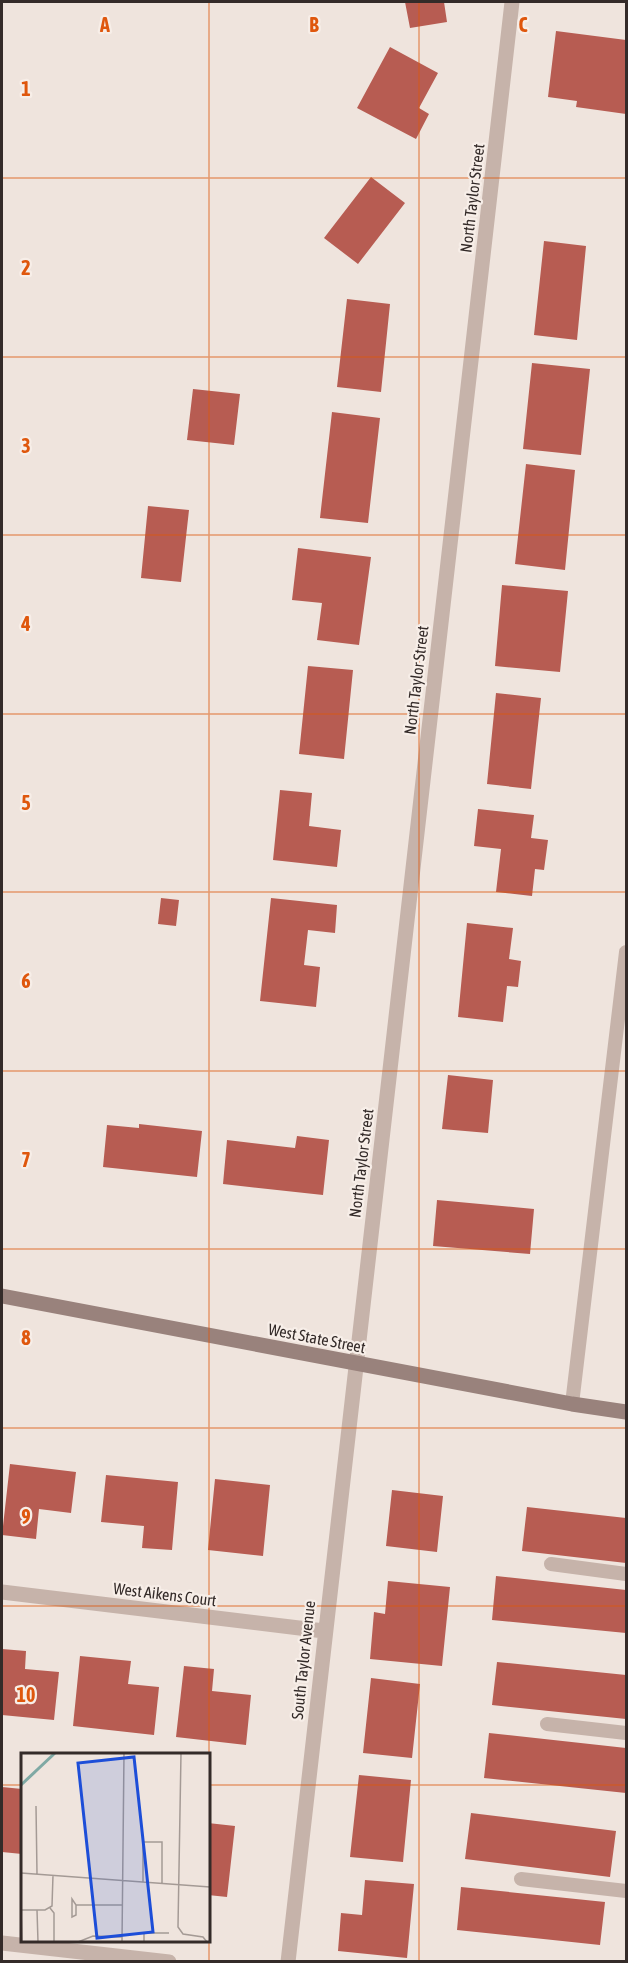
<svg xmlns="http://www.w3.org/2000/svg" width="628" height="1963" viewBox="0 0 628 1963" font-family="'Asap Condensed',sans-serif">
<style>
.building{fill:#b75c52}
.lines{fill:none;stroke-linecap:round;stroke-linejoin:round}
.lane{stroke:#c6b3aa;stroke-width:14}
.street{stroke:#c6b3aa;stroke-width:15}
.secondary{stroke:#99827c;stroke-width:15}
.grid{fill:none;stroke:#df570d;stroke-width:1.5;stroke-opacity:0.55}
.labels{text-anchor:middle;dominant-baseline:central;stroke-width:4.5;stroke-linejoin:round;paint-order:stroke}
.street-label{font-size:16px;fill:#342b29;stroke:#f7eee8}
.inset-river{fill:none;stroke:#7fa9a4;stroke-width:3}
.inset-road{fill:none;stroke:#a49a95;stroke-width:1.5}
.view{fill:#1d4ed8;fill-opacity:0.15;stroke:#1d4ed8;stroke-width:3}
.inset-edge{fill:none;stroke:#342b29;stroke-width:3}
.grid-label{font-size:20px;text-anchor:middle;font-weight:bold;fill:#df570d;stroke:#f7eee8;stroke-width:4.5;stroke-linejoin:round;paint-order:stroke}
</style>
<rect width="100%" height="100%" fill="#efe4dd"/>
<path class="building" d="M405 2H444L447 22 410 28Z
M556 31 626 40V114L576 107 577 101 548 97Z
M390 47 438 73 419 108 429 114 416 139 357 108Z
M371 177 405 203 358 264 324 238Z
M544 241 586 246 577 340 534 335Z
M347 299 390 304 381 392 337 387Z
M532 363 590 369 581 455 523 449Z
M193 389 240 394 234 445 187 440Z
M332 412 380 418 368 523 320 518Z
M526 464 575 470 565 570 515 564Z
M148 506 189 510 181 582 141 578Z
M298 548 371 557 359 645 317 640 322 603 292 600Z
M502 585 568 591 560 672 495 666Z
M308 666 353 670 344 759 299 754Z
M496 693 541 698 531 789 487 784Z
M280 790 312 793 309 826 341 830 337 867 273 860Z
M478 809 534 815 531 838 548 840 544 870 535 869 532 896 496 892 501 849 474 846Z
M161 898 179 900 176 926 158 924Z
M271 898 337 905 335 933 308 930 304 965 320 967 316 1007 260 1001Z
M467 923 513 928 509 959 521 961 518 987 507 986 503 1022 458 1017Z
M448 1075 493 1080 488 1133 442 1129Z
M139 1124 202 1131 197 1177 103 1167 107 1125 139 1128Z
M297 1136 329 1140 323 1195 223 1184 227 1140 295 1148Z
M437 1200 534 1209 530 1254 433 1246Z
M10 1464 76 1472 71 1513 39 1509 36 1539 2 1535Z
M106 1475 178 1482 172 1550 142 1548 144 1526 101 1522Z
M215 1479 270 1485 263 1556 208 1550Z
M392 1490 443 1496 437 1552 386 1546Z
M527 1507 626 1518V1563L522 1551Z
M496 1576 626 1590V1633L492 1620Z
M388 1581 450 1587 442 1666 370 1659 374 1612 385 1614Z
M2 1649 26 1651 25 1669 59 1672 54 1720 2 1715Z
M80 1656 131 1661 128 1684 159 1687 154 1735 73 1726Z
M497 1662 626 1675V1719L492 1705Z
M184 1666 214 1669 212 1691 251 1695 246 1745 176 1737Z
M371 1678 420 1684 412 1758 363 1753Z
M489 1733 626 1748V1793L484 1778Z
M359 1775 411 1780 403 1862 350 1857Z
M2 1787 22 1789V1854L2 1852Z
M471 1813 616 1831 610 1877 465 1859Z
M208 1823 235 1826 227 1897 208 1895Z
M365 1880 414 1884 407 1958 338 1951 341 1913 362 1915Z
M461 1887 605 1902 600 1945 457 1930Z"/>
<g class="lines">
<path class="lane" d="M572 1404 626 952
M551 1564 626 1574
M547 1724 626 1733
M521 1879 626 1891"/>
<path class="street" d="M2 1592 324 1631
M2 1943 169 1962
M288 1962 512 2"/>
<path class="secondary" d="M2 1296 572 1404 626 1412"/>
</g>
<path class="grid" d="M209 2V1962M419 2V1962M2 178H626M2 357H626M2 535H626M2 714H626M2 892H626M2 1071H626M2 1249H626M2 1428H626M2 1606H626M2 1785H22M208 1785H626"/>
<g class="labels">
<g class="street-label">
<text transform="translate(472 198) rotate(-83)">North Taylor Street</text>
<text transform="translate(416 680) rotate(-83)">North Taylor Street</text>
<text transform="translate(361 1163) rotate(-83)">North Taylor Street</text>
<text transform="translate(317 1338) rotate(11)">West State Street</text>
<text transform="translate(165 1594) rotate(7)">West Aikens Court</text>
<text transform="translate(303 1660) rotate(-84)">South Taylor Avenue</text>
</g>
</g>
<g transform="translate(21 1753)">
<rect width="189" height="189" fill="#efe4dd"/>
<path class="inset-river" d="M0 32 34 0"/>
<path class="inset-road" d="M160 0 157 174 162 181 182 184 186 189M15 53 16 121M0 120 189 134M122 129V89H141V130M55 152V162L51 164V146L55 152H102M29 155 33 160V189M0 157H24L31 153 32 122M0 157 1 189M16 157 17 189M57 189 72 183 101 184M101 189 103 0M123 189V180H148"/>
<path class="view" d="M113 4 132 179 76 185 57 10Z"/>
<rect width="189" height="189" class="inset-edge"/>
</g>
<g class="grid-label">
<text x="105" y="32">A</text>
<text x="314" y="32">B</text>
<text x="523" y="32">C</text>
<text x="26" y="96">1</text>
<text x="26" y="275">2</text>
<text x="26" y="453">3</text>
<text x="26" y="631">4</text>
<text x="26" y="810">5</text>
<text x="26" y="988">6</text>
<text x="26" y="1167">7</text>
<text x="26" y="1345">8</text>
<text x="26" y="1524">9</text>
<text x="26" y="1702">10</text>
</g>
<rect width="628" height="1963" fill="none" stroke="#342b29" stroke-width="6"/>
</svg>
